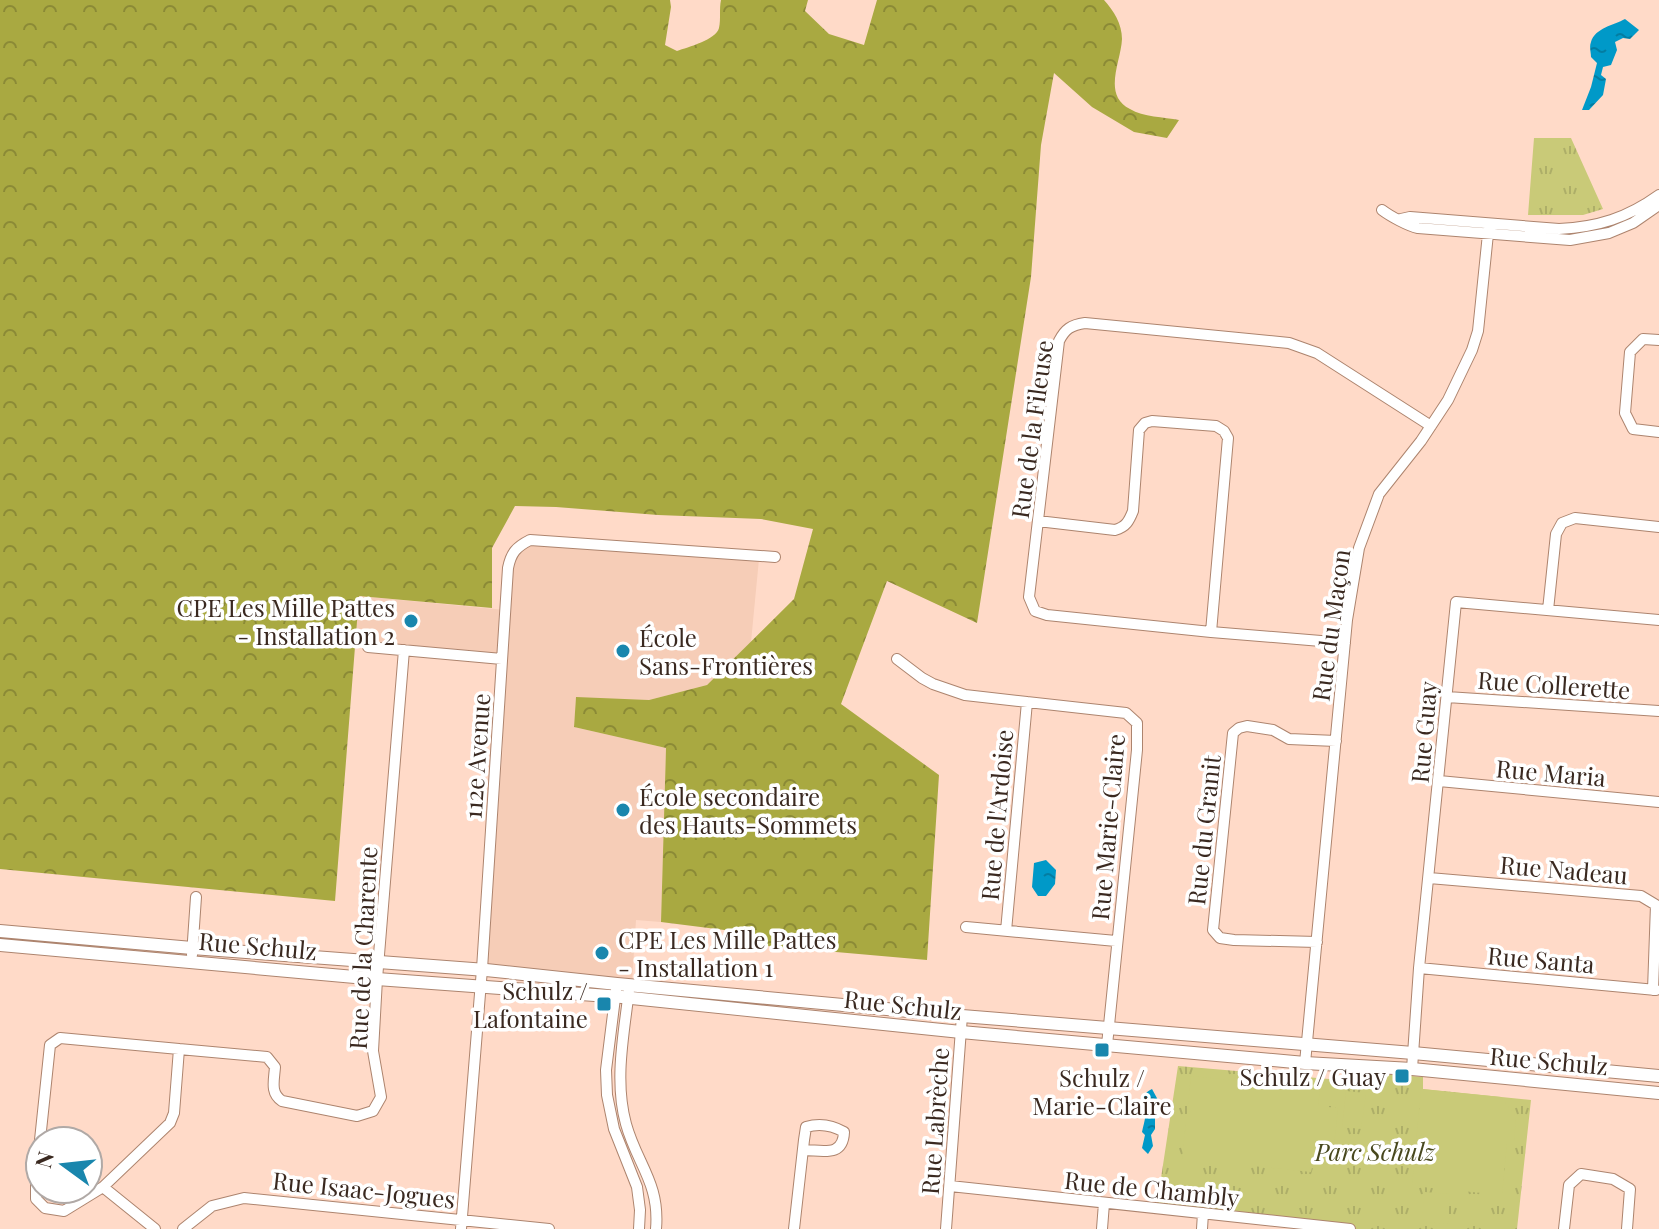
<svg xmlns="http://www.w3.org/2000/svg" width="1659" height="1229" viewBox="0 0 1659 1229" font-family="'Playfair Display',serif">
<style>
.built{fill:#f6cdb7}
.grass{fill:url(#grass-tufts)}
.forest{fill:url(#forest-crowns)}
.pitch{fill:#c9ca78}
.water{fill:url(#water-ripples)}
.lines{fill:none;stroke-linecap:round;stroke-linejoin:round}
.minor-casing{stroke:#ad846e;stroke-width:12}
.tertiary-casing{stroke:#ad846e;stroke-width:14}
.minor{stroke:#fff;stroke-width:10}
.tertiary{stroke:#fff;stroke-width:12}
.poi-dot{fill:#1986ad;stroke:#fff;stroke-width:3}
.labels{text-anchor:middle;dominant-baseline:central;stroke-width:7;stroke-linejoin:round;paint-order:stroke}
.street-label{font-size:24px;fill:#3a2920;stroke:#fff}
.poi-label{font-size:24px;fill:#3a2920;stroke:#fff;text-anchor:end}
.park-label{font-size:24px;font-style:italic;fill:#48481e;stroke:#fff}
</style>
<defs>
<pattern id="grass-tufts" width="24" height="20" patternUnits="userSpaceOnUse" patternTransform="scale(2)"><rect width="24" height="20" fill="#c9ca78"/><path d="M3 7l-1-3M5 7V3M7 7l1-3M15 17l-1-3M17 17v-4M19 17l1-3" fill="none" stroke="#adae68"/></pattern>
<pattern id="forest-crowns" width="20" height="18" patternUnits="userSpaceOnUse" patternTransform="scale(2)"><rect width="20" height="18" fill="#a9a941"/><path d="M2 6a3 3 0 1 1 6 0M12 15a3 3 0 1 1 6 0" fill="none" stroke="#8b8a36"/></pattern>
<pattern id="water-ripples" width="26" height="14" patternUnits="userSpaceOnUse" patternTransform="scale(2)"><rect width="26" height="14" fill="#0099c8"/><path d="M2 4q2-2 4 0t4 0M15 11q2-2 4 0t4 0" fill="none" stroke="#037da2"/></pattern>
</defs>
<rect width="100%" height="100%" fill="#ffdac8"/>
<path class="built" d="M533 544 759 559 751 642 707 685 649 700 576 698 574 727 666 748 661 922 636 920 632 982 486 967 503 746V656L502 659 354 645 359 596 505 610 508 568 522 546Z"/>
<path class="grass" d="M1534 138H1571L1603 209 1583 215H1528Z
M1178 1066 1341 1080 1343 1070 1423 1077V1089L1531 1100 1517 1229H1324L1156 1211Z"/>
<path class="forest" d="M0 0H670L671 7 665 45 677 51C688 47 716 40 719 28 721 19 719 9 721 0H808L805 11 829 34 864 45 877 0H1104C1114 11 1122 24 1122 39 1121 62 1102 95 1130 109 1143 117 1164 117 1179 120L1167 138 1134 132 1092 107 1054 73 1041 145 1031 277 977 623 887 581 841 704 939 775 927 960 755 945 756 934 661 922 666 748 574 727 576 697 649 700 707 685 794 599 813 529 761 519 658 515 556 507 515 506 492 548V608L359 596 335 901 0 869Z"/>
<path class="pitch" d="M1191 1076 1320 1089 1318 1106 1338 1108 1332 1165 1313 1163 1311 1172 1182 1159Z
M1421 1089 1501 1097 1516 1117 1514 1142H1507L1502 1195 1412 1186Z
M1346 1091 1366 1093 1361 1129 1342 1127Z
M1425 1192 1450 1194 1448 1224 1422 1222Z"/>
<path class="water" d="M1625 19 1639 30 1630 39 1623 38 1615 42 1617 50 1611 65 1603 67 1601 75 1606 79 1603 95 1589 110H1582L1591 87 1597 63 1591 57C1591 52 1589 47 1591 42 1595 28 1614 25 1625 19Z
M1046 860 1056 870 1055 884 1046 896H1038L1032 887 1034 863Z
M1152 1089 1158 1100V1108L1155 1116V1129L1151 1135 1153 1146 1148 1154 1142 1148 1145 1135 1142 1132C1143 1126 1146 1119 1145 1112 1144 1100 1140 1095 1152 1089Z"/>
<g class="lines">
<g class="minor-casing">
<path id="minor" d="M1382 210C1390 216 1408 226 1418 228L1570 240 1609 233 1633 223 1659 205
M1401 219 1410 217 1559 229C1598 227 1627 218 1659 195
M1659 340 1643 339 1630 352 1625 413 1633 429 1659 432
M1038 521 1115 530C1126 527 1129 521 1133 511L1139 430 1145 423 1152 421 1216 426 1224 431 1228 438 1211 632
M1548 610 1556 534 1562 523 1575 518 1659 527
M1345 643 1211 632 1047 615 1035 611 1029 597 1059 341C1065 329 1071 325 1085 323L1289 343 1317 353 1431 426
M368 647 502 659
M897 659 922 678 933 684 965 695 1126 713 1137 723V750L1107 1045
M1447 697 1659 711
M1439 781 1659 802
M1429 878 1641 896 1656 905 1653 990
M966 927 1116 941
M1006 931 1027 702
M1317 942 1234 940 1220 938 1213 930 1233 733 1239 728 1247 726 1273 730 1289 739 1336 741
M192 955 196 897
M1419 968 1656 990
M616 990 606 1070 607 1095 614 1129 637 1187 640 1210 639 1229
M629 990C624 1034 614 1080 626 1124 637 1164 660 1183 656 1229
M60 1038 179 1049 174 1113 170 1123 103 1187 64 1211 45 1208 36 1199V1178L50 1045Z
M179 1049 267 1057 275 1067C274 1081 270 1093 282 1101L357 1116 373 1111 381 1097 373 1051 377 979 404 650
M1305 1063 1347 620 1359 548 1379 494 1421 441 1448 400 1472 350 1478 331 1489 224
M1412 1069 1419 968 1456 602 1659 620
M950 1186 1350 1229
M103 1187 155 1229
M183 1229 212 1206 244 1198 549 1229
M461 1229 482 969 508 568C511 553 516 547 530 540L775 557
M794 1229 804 1140 806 1127C819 1123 832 1125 844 1132 843 1158 822 1150 803 1150
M946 1229 962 1016
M1102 1229 1104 1203
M1202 1229 1203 1213
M1564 1229 1569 1185 1581 1174 1613 1179 1630 1189 1627 1229"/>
</g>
<g class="tertiary-casing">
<path id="tertiary" d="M0 931 192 948 486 970 617 984 962 1016 1413 1053 1659 1076
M0 945 377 979 622 997 961 1032 1305 1063 1412 1069 1659 1093"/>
</g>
<use href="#minor" class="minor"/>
<use href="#tertiary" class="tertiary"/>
</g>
<g class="poi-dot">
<circle cx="411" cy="621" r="8"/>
<circle cx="623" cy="651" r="8"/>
<circle cx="623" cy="810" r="8"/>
<circle cx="602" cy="953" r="8"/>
<rect x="596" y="996" width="16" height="16" rx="4"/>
<rect x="1094" y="1042" width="16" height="16" rx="4"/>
<rect x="1394" y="1068" width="16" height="16" rx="4"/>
</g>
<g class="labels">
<g class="street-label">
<text transform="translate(1031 429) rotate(-82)">Rue de la Fileuse</text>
<text transform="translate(1330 625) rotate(-82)">Rue du Maçon</text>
<text transform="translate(1554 684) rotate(4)">Rue Collerette</text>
<text transform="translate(1423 732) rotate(-85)">Rue Guay</text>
<text transform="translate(476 756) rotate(-86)">112e Avenue</text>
<text transform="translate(1551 772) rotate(5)">Rue Maria</text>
<text transform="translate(996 815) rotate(-85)">Rue de l'Ardoise</text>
<text transform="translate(1107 827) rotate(-85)">Rue Marie-Claire</text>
<text transform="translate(1203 830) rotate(-84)">Rue du Granit</text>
<text transform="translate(1564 869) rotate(5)">Rue Nadeau</text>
<text transform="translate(258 945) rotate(5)">Rue Schulz</text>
<text transform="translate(362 948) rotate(-87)">Rue de la Charente</text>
<text transform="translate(1541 959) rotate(5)">Rue Santa</text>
<text transform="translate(903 1004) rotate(6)">Rue Schulz</text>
<text transform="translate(1549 1060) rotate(5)">Rue Schulz</text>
<text transform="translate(934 1121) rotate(-86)">Rue Labrèche</text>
<text transform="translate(1152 1188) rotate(6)">Rue de Chambly</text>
<text transform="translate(364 1189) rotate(6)">Rue Isaac-Jogues</text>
</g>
<g class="poi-label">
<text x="395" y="607">CPE Les Mille Pattes<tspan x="395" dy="28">- Installation 2</tspan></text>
<text x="639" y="637" text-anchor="start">École<tspan x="639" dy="28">Sans-Frontières</tspan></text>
<text x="639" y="796" text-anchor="start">École secondaire<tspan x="639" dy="28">des Hauts-Sommets</tspan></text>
<text x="618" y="939" text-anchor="start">CPE Les Mille Pattes<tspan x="618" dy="28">- Installation 1</tspan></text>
<text x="588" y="990">Schulz /<tspan x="588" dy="28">Lafontaine</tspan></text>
<text x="1386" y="1076">Schulz / Guay</text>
<text x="1102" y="1077" text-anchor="middle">Schulz /<tspan x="1102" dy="28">Marie-Claire</tspan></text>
</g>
<g class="park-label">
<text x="1375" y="1151">Parc Schulz</text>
</g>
</g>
<g transform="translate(64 1165) rotate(285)"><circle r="38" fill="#ffffff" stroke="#b0a9a6" stroke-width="2"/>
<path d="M0-6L14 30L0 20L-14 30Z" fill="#1986ad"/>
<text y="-12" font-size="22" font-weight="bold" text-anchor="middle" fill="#3a2920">N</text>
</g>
</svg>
